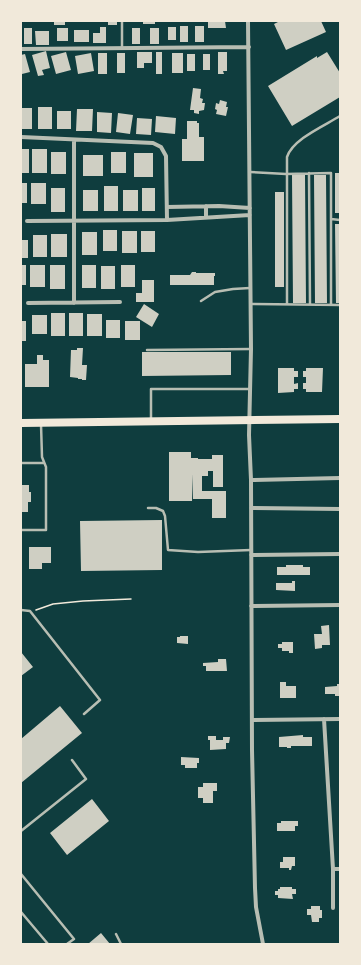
<svg xmlns="http://www.w3.org/2000/svg" width="361" height="965" viewBox="0 0 361 965" font-family="Roboto,sans-serif">
<style>
.building{fill:#cfcfc3}
.lines{fill:none;stroke-linecap:round;stroke-linejoin:round}
.path{stroke:#f1e9da;stroke-width:1.5}
.service{stroke:#b8beb3;stroke-width:2.5}
.minor{stroke:#b8beb3;stroke-width:4}
.secondary{stroke:#f1e9da;stroke-width:8}
</style>
<rect width="100%" height="100%" fill="#0f3d3e"/>
<path class="building" d="M54 21H65V25H54Z
M108 21H117V25H108Z
M143 21H155V24H143Z
M208 21H225L226 28H208Z
M280 21H321L326 32 286 50 274 24Z
M180 26H188V42H180Z
M195 26H204V42H195Z
M100 27H106V43H93V33H100Z
M168 27H176V40H168Z
M24 28H32V44H24Z
M57 28H68V41H57Z
M132 28H140V44H132Z
M150 28H159V44H150Z
M74 30H89V42H74Z
M35 31H49V45H36Z
M46 51 50 68 42 70 44 75 38 76 32 55Z
M66 52 71 70 56 74 51 56Z
M137 52H152V63H144V68H137Z
M156 52H162V74H156Z
M218 52H227V71H223L224 74H218Z
M327 52 340 73V97L292 126 268 86 317 56V58Z
M91 53 94 71 78 74 75 56Z
M98 53H107V74H98Z
M117 53H125V73H117Z
M172 53H183V73H172Z
M25 54 30 72 22 74 21 55Z
M187 54H195V71H187Z
M203 54H210V70H203Z
M193 88 201 89 200 98 203 99 202 103H205L204 110 199 111V114L194 113V110H190Z
M220 100 227 102 226 107H228L226 116 216 114 217 110 215 109 216 103 219 104Z
M38 107H52V129H38Z
M21 108H32V129H21Z
M77 109H93L92 131H76Z
M57 111H71V129H57Z
M97 112 112 113 111 133 97 132Z
M118 113 133 115 130 134 116 132Z
M156 116 176 118 175 134 155 132Z
M137 118 152 119 151 135 136 134Z
M187 121H197V123H199V137H204V161H182V139H187Z
M21 149H29V173H21Z
M32 149H47V173H32Z
M51 152H66V174H51Z
M111 152H126V173H111Z
M134 153H153V177H134Z
M83 155H103V176H83Z
M335 173H340V213H335Z
M292 175H305L306 303H293Z
M314 175H326L327 303H315Z
M21 183H27V203H21Z
M31 183H46V204H31Z
M104 186H118V211H104Z
M51 188H65V212H51Z
M142 188H155V211H142Z
M83 190H98V211H83Z
M123 190H138V211H123Z
M275 192H284V287H275Z
M335 224H340V303H336Z
M103 230H117V251H103Z
M122 231H137V253H122Z
M141 231H155V252H141Z
M82 232H97V255H82Z
M51 234H67V257H51Z
M33 235H47V257H33Z
M21 240H28V258H21Z
M21 265H26V285H21Z
M30 265H45V287H30Z
M50 265H65V289H50Z
M82 265H96V288H82Z
M121 265H135V287H121Z
M101 266H115V289H101Z
M192 272H196V273H215V276H214V285H170V275H190Z
M142 280H154V302H136V293H142Z
M144 304 159 314 152 327 136 317Z
M51 313H65V336H51Z
M69 313H83V336H69Z
M87 314H102V336H87Z
M32 315H47V334H32Z
M106 320H120V338H106Z
M21 321H26V341H21Z
M125 321H140V340H125Z
M77 348H83L82 365H87L86 380H82V379H78V378L70 377 71 350H77Z
M142 352H231V375L142 376Z
M37 355H43V360H49V387H25V364H37Z
M278 368H294V371H298V377H294V384L298 383V389H294V392L278 393Z
M306 368H323L322 392H306V389H303V383H306V377H303V371H306Z
M169 452H191V458H198V459H212V455H223V487H213V471H208V476H202V491H226V518H212V499H193V474L192 501H169Z
M21 485H29V492H31V502H28V512H21Z
M162 520V570L81 571 80 521Z
M29 547H51V563H42V569H29Z
M286 565H303V567H310V575H277V567H286Z
M292 581H295V591L276 590V583H292Z
M329 625 330 645H322V648L315 649 314 634H322L321 626Z
M180 636H188V644L177 643V637H180Z
M282 642H293V653H289V651H282V648H278V644H282Z
M21 652 33 667 21 676Z
M218 659H226L227 671H206V666H203V663L218 662Z
M280 682H286V686H296V698H280Z
M337 684H340V696H335V694H325V687L337 686Z
M60 706 82 733 21 783V739Z
M303 735V737H312V746H291V748H287V747H279V737Z
M208 736H216V740H223V737H230L229 743H226V749L210 750V740H208Z
M181 757 199 758V763H197V768H185V765H181Z
M203 783H217V791H213V803H203V798H198V787H203Z
M92 799 109 821 67 855 50 833Z
M281 821H298V826H295V831H277V823H281Z
M283 857H295V866H292L291 870H289V868H280V862H283Z
M280 887H292V889H296V894H292L293 899 278 898V895H275V891H278V889H280Z
M311 906H320V910H322V918H319V922H312L311 915H307V909H311Z
M101 933 110 944H88Z"/>
<g class="lines">
<path class="path" d="M36 610 53 604 83 601 131 599"/>
<path class="service" d="M122 47V21
M250 172 286 174 331 173V304
M309 173 310 304
M331 219 340 220
M201 301 215 292 233 289 250 288
M251 304 340 305
M287 304V157C293 139 324 126 340 116
M147 350 251 349
M151 421V389H250
M21 463H44
M148 508H156L163 511 165 516 168 550 198 552 251 550
M21 530H46V467L42 457 41 424
M21 610 30 611 100 700 84 714
M21 831 86 779 72 760
M21 874 74 939 67 944
M21 912 48 944
M116 934 121 944"/>
<path class="minor" d="M248 21 251 349 249 435 251 480 252 750 255 888 256 907 263 944
M21 49 249 47
M21 137 153 143 161 147 166 156 167 220
M206 206V217
M167 207 219 206 250 208
M27 221 167 220 250 215
M28 303 120 302
M74 303V140
M251 480 340 478
M251 508 340 509
M251 555 340 554
M251 606 340 605
M324 719 333 869V908
M252 720 340 719
M333 869H340"/>
<path class="secondary" d="M21 423 340 419"/>
</g>
<rect width="361" height="965" fill="none" stroke="#f1e9da" stroke-width="44"/>
</svg>
